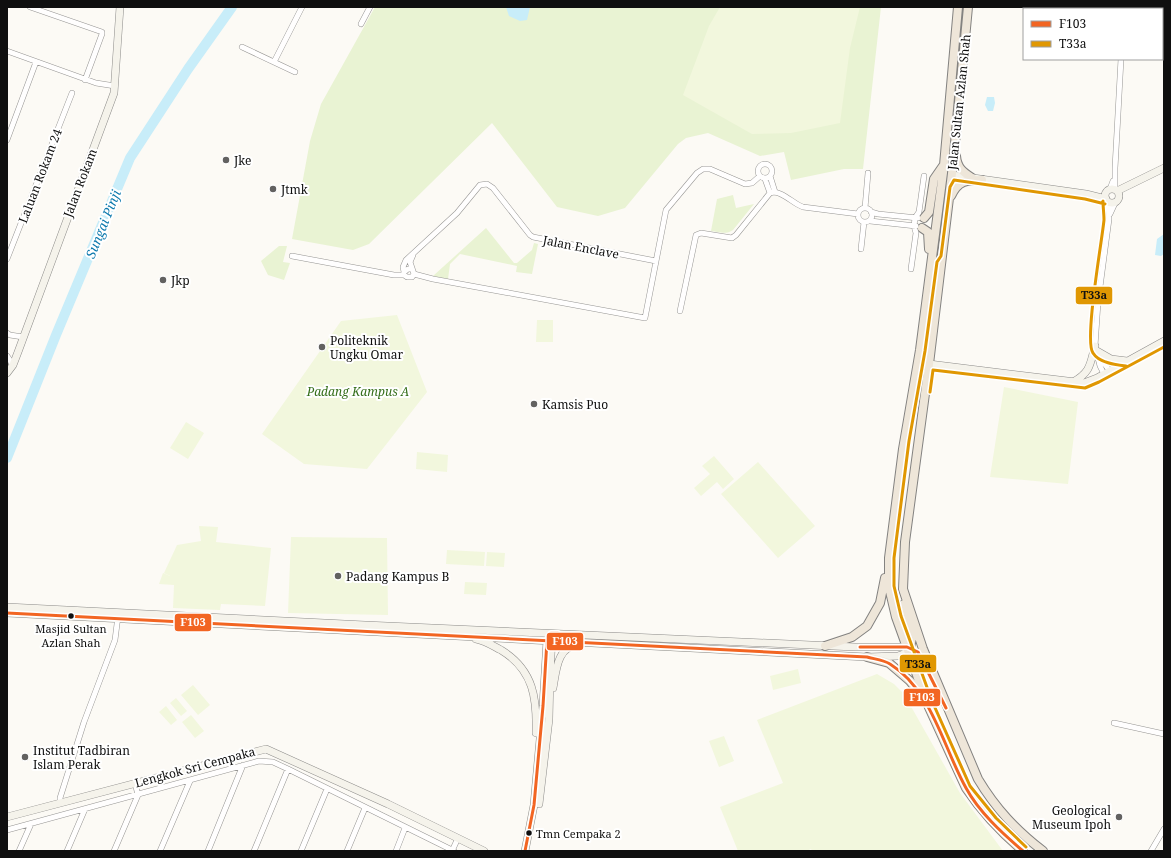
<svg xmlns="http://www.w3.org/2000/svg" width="1171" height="858" viewBox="0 0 1171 858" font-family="'Noto Serif',serif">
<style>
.green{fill:#e9f3d3}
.pitch{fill:#f2f7dd}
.water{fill:#c8edf9}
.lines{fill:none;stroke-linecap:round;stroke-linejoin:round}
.river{stroke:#c8edf9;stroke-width:10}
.street-casing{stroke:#969593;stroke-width:6}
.secondary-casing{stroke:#8c8b89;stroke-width:8}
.primary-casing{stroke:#838280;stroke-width:10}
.street{stroke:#fffefe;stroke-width:5}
.secondary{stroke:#f5f3eb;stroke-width:7}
.primary{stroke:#eee6d9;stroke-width:8}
.bus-1-casing{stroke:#fff;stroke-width:6}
.bus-2-casing{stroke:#fff;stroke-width:6}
.bus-1{stroke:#f26522;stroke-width:3}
.bus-2{stroke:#e09702;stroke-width:3}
.poi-dot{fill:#626160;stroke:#fff;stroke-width:1.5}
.bus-dot{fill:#0f0f0f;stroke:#fff;stroke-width:1.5}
.labels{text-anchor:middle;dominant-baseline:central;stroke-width:4;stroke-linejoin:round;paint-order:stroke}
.bus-label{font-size:11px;fill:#0f0f0f;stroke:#fff}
.street-label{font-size:12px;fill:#0f0f0f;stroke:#fff}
.poi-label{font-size:12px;fill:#0f0f0f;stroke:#fff;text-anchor:start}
.park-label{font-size:12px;font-style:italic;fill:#346e19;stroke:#fff}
.water-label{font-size:13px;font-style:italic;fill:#0d79ad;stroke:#fff}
.line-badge{stroke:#fff;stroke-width:1.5}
.badge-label{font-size:11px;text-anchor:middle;font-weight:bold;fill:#fff}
.pale-badge-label{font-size:11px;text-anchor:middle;font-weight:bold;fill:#111}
</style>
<rect width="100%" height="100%" fill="#fcfaf5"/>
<path class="green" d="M375 7H881L863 169H844L791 180 784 152 760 156 708 133 686 138 678 144 625 208 598 216 557 207 492 123 369 244 353 250 292 239 310 141 321 104Z
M733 195 736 208 754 204 733 230C726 235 719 232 711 231L717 199Z
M486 228 514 263H517L532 250 534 243 538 244 532 274 516 272 517 266 460 254 450 264 448 279 433 276Z
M279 246H287L283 262 290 263 284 280 268 275 261 261Z"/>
<path class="pitch" d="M720 7H860L850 48 840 123 791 133 752 134 683 95 709 26Z
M397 315 427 392 367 469 304 464 262 434 341 321Z
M537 320H553V342H536Z
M1004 387 1078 402 1068 484 990 477Z
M186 422 204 433 188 459 170 448Z
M417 452 448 455 447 472 416 469Z
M714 456 734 479 723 489 717 482 701 496 694 488 710 474 702 466Z
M758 462 815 526 778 558 721 494Z
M199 526 218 527 216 542 271 548 265 606 221 604 220 610 173 608 174 585 159 584 163 573 170 576 164 573 177 545 201 541Z
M291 537 387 538 388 615 288 613Z
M447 550 485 552 484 566 446 564Z
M487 552 505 553 504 567 486 566Z
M465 582 487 583 486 595 464 594Z
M798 669 801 683 773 690 770 676Z
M877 674 894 684 904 694 960 793 1003 851H812L811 849 807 851H738L720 807 783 783 757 720Z
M193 685 210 705 198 715 181 695Z
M176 698 187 711 181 716 170 703Z
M166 706 177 720 171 725 159 712Z
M191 715 204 731 195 738 182 722Z
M724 736 734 761 719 767 709 741Z"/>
<path class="water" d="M506 7H530L527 20 520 21 509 16Z
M987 97H994L995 103 993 111H988L985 105Z
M1164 234V254L1161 256 1155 255 1157 239Z"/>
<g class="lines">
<path class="river" d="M7 458 56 335 130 158 188 69 232 7"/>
<g class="street-casing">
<path id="street" d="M30 7 102 32V34L85 80
M1124 9V7
M361 24 370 7
M242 47 295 72
M1162 48H1164
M7 51 96 83 115 86
M274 62 302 7
M7 140 36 62
M758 171a7 7 0 1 1 14 0a7 7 0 1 1-14 0Z
M770 176 775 192
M765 179 770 193
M1110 189 1113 181
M1115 190V168L1121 59
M770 193C781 189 793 204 803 207L858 214
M858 215a7 7 0 1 1 14 0a7 7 0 1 1-14 0Z
M865 208 868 173
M871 212 878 214 918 218
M1110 214 1116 201
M870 221 916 226
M861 249 864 222
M292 256 394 275H404
M7 259 72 93
M411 269H408L404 272V275L407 277H412L414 274 410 262 413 255
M911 269 916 233 914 226 915 218 919 212 924 176
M404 272 403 267 406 260 457 213 480 185 487 184 493 188 530 235 533 237 656 261
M414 274 433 279 645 318 666 210 697 173 703 169H710L745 184 752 183 760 176
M680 311 696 235 701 233 732 238 736 235 770 193
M7 333 10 335 23 337
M7 356 13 365
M1098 356 1110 371
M1104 374 1100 366 1095 346 1098 302 1109 219 1108 201
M1114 723 1164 734
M60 803V798L84 722 115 640 118 616
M7 830 259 761 273 762 288 769 454 851
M19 851 31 824
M67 851 85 809
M114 851 138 795 135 783
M160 851 190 781
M208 851 243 765
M254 851 288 769
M301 851 327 789
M347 851 365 808
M396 851 405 828
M452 851 458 838
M1151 851 1164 829"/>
</g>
<g class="secondary-casing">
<path id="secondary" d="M952 175 1086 194 1106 199
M1105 196a7 7 0 1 1 14 0a7 7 0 1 1-14 0Z
M1117 191 1164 168
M1097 351 1111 359 1127 361
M929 364 1084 383 1097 378 1164 341
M7 373 13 365 18 352 114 93 120 7
M1073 382C1091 372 1090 364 1095 346
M7 607 365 625 855 647H907
M7 613 867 657 898 656 909 652
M476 639C486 641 493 646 501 650 534 670 537 699 536 733
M553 688C556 672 557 645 579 645
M539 804 549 719 550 673 552 637
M7 817 266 749 388 804 484 851
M525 851 534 805 543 706 547 640 549 636"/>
</g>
<g class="primary-casing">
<path id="primary" d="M958 7 944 165 920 350 903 449 889 558V587L896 617 927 703 966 788C982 812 1002 833 1023 851
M968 7 953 165 929 364 905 542 903 589 923 649 978 779C996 809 1016 830 1043 851
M956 156C957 168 963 172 972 178
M951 196C958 180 967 180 982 180
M924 218 929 212 934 179 943 166
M922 228 928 232 929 249
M904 604 906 618 912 638 909 652
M825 646 852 637 867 626 880 603 885 578
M867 657 889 663 910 681 923 697"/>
</g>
<use href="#street" class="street"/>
<use href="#secondary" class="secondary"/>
<use href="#primary" class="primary"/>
<g class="bus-1-casing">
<path id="bus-1" d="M7 613 867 657C874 659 884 660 890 664 932 690 943 747 966 788 979 812 1002 833 1023 851
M860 647H907L918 652 946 708
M525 851 534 805 543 706 547 640 551 633H558"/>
</g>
<g class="bus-2-casing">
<path id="bus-2" d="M1103 201C1103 207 1104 214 1104 220 1102 241 1084 341 1093 353 1099 363 1116 365 1126 366
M930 392 933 370 1085 388 1099 382 1164 347
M1026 847 996 818 970 786 932 701 901 616 894 586V558L909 441 925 351 937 262 941 256 950 187 954 180 1085 199 1105 204"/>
</g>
<use href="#bus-1" class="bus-1"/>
<use href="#bus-2" class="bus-2"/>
</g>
<g class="poi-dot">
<circle cx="226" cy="160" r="4"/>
<circle cx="273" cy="189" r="4"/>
<circle cx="163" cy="280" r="4"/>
<circle cx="322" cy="347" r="4"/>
<circle cx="534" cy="404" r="4"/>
<circle cx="338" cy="576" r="4"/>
<circle cx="25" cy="757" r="4"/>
<circle cx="1119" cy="817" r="4"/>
</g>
<g class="bus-dot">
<circle cx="71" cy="616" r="3.5"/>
<circle cx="529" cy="833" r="3.5"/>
</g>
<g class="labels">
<g class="bus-label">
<text x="71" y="628">Masjid Sultan<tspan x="71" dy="14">Azlan Shah</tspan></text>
<text x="536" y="833" text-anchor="start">Tmn Cempaka 2</text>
</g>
<g class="street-label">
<text transform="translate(959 102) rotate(-84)">Jalan Sultan Azlan Shah</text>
<text transform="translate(40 176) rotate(-69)">Laluan Rokam 24</text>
<text transform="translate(80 183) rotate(-69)">Jalan Rokam</text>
<text transform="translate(581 247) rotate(11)">Jalan Enclave</text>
<text transform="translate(195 767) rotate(-15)">Lengkok Sri Cempaka</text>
</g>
<g class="poi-label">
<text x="234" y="160">Jke</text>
<text x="281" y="189">Jtmk</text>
<text x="171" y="280">Jkp</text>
<text x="330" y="340">Politeknik<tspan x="330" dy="14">Ungku Omar</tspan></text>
<text x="542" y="404">Kamsis Puo</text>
<text x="346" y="576">Padang Kampus B</text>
<text x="33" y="750">Institut Tadbiran<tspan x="33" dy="14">Islam Perak</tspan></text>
<text x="1111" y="810" text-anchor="end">Geological<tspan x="1111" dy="14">Museum Ipoh</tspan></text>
</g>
<g class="park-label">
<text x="358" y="391">Padang Kampus A</text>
</g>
<g class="water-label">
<text transform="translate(103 224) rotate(-68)">Sungai Pinji</text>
</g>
</g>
<g class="line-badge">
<rect x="1075" y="286" width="38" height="19" rx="4" fill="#e09702"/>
<rect x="174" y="613" width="38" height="19" rx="4" fill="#f26522"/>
<rect x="546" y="632" width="38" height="19" rx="4" fill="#f26522"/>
<rect x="899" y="654" width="38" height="19" rx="4" fill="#e09702"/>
<rect x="903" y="688" width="38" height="19" rx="4" fill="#f26522"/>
</g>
<g class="badge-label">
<text x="193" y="626">F103</text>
<text x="565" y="645">F103</text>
<text x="922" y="701">F103</text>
</g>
<g class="pale-badge-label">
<text x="1094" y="299">T33a</text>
<text x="918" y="668">T33a</text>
</g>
<rect width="1171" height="858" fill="none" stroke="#0f0f0f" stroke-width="16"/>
<rect x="1023" y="8" width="140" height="52" fill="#ffffff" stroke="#9f9f9f"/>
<rect x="1031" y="21" width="20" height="6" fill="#f26522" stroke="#9f9f9f"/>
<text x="1059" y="28" font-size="12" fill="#0f0f0f">F103</text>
<rect x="1031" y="41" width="20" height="6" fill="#e09702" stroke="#9f9f9f"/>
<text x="1059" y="48" font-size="12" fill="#0f0f0f">T33a</text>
</svg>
